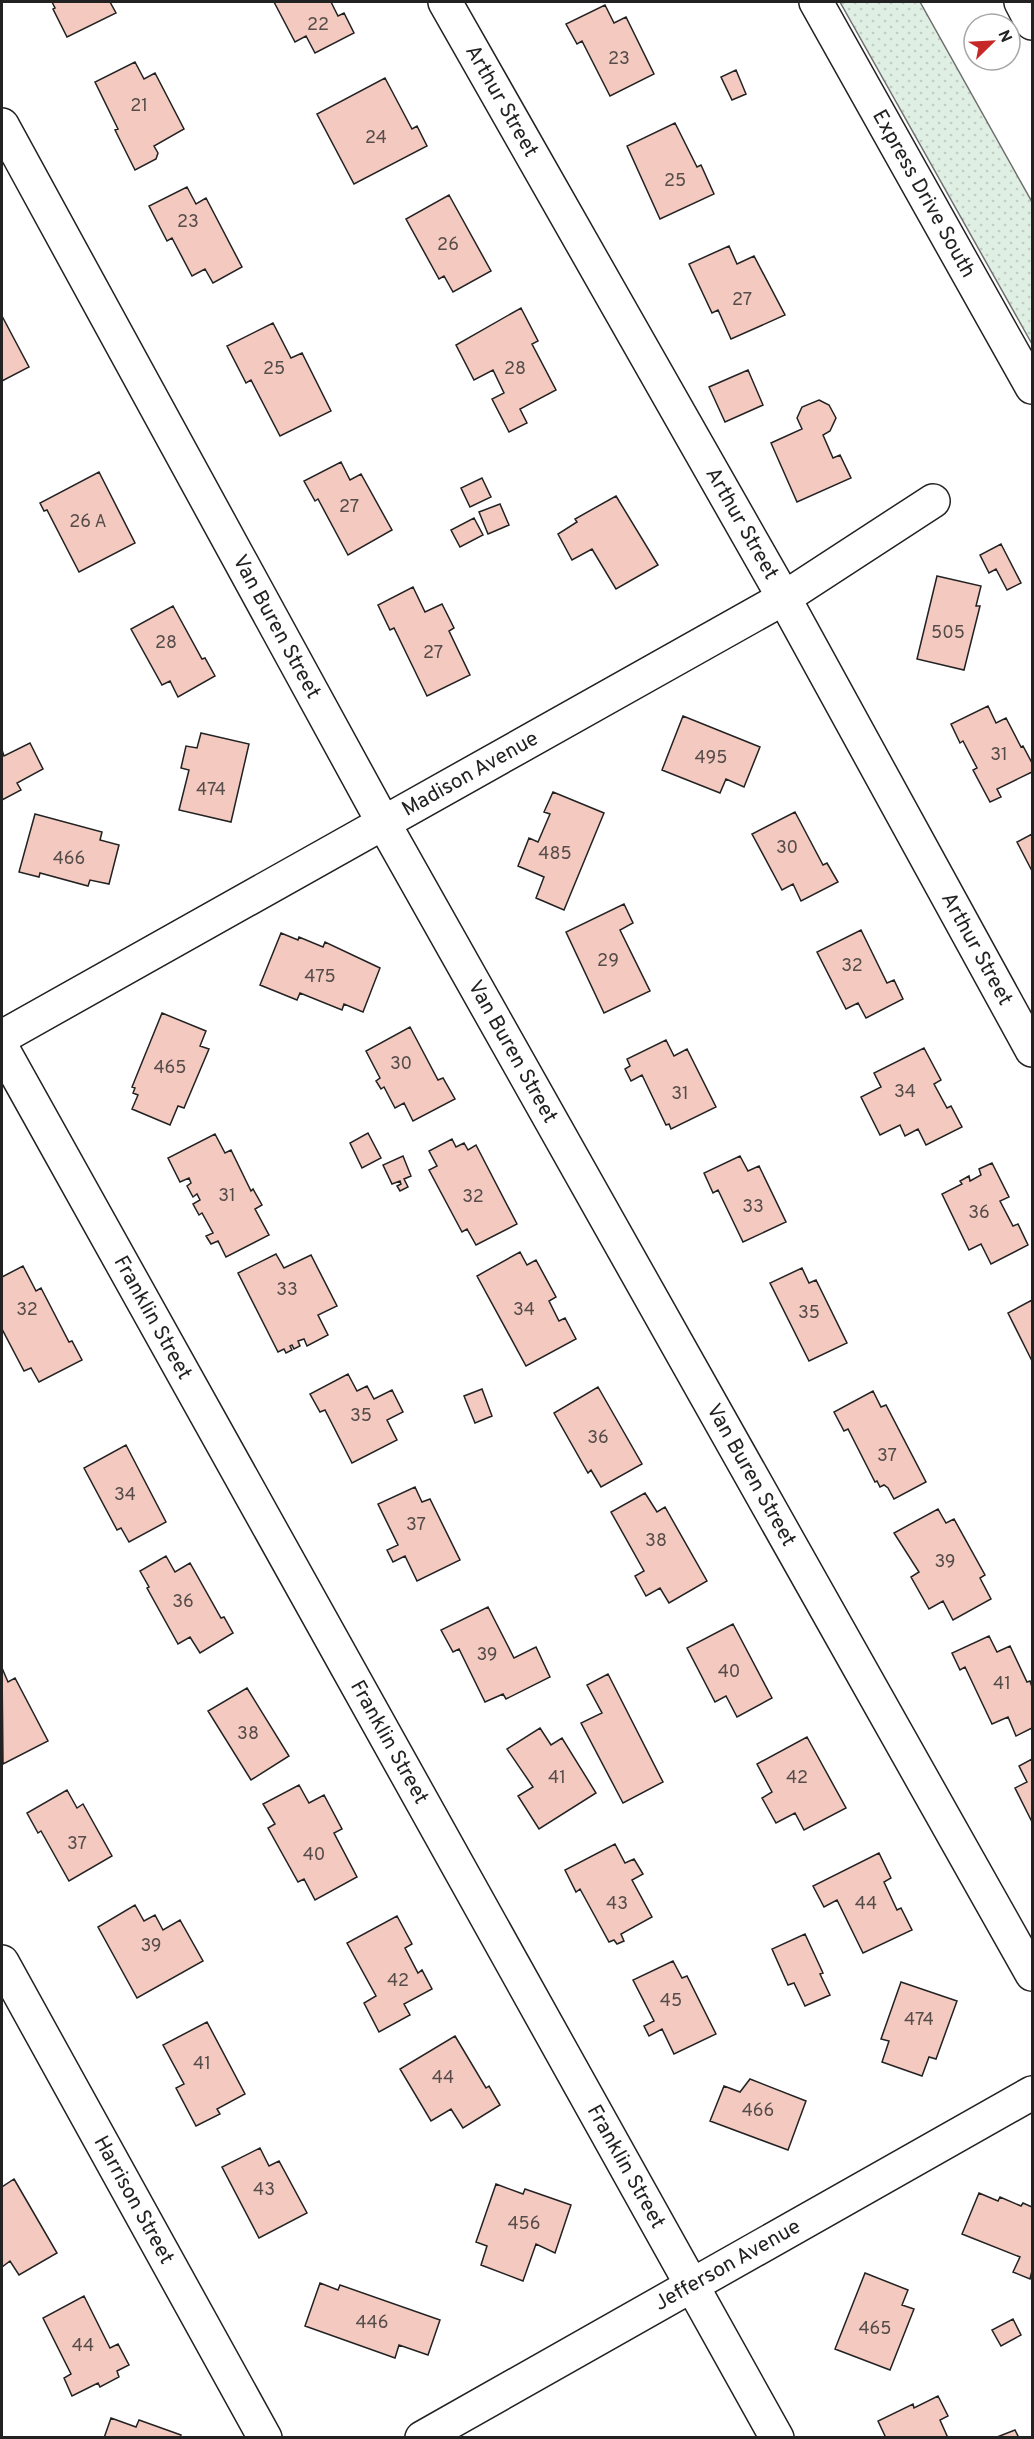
<svg xmlns="http://www.w3.org/2000/svg" width="1034" height="2439" viewBox="0 0 1034 2439" font-family="Overpass,sans-serif">
<style>
.grass{fill:url(#grass-dots);stroke:#6f6f6f;stroke-width:1.5}
.building{fill:#f3c9c0;stroke:#222;stroke-width:1.5}
.lines{fill:none;stroke-linecap:round;stroke-linejoin:round}
.street-casing{stroke:#222;stroke-width:36}
.secondary-casing{stroke:#222;stroke-width:36}
.highway-casing{stroke:#222;stroke-width:36}
.street{stroke:#fff;stroke-width:33}
.secondary{stroke:#fff;stroke-width:33}
.highway{stroke:#fff;stroke-width:33}
.labels{text-anchor:middle;dominant-baseline:central;stroke-width:4.5;stroke-linejoin:round;paint-order:stroke}
.number-label{font-size:18px;fill:#564c4a}
.street-label{font-size:21px;fill:#222;stroke:#fff}
</style>
<defs>
<pattern id="grass-dots" width="8" height="8" patternUnits="userSpaceOnUse" patternTransform="scale(1.5)"><rect width="8" height="8" fill="#e0efe3"/><path d="M2 2h.1M6 6h.1" fill="none" stroke="#c0cdc2" stroke-width="1.8" stroke-linecap="round"/></pattern>
</defs>
<rect width="100%" height="100%" fill="#fff"/>
<path class="grass" d="M840 2H920L1032 202V344Z"/>
<path class="building" d="M52 2H110L116 13 67 37 53 9 55 8Z
M274 2H331L338 16 344 13 354 33 315 53 306 36 295 42Z
M605 5 614 23 626 17 654 74 610 96 582 41 577 44 566 24Z
M135 62 144 79 155 73 184 129 154 146 158 153 156 159 135 170 115 130 118 129 95 82Z
M736 70 746 94 732 100 721 77Z
M385 78 412 129 417 126 427 146 354 184 317 114Z
M675 123 697 167 701 165 714 194 660 219 627 146Z
M187 187 196 204 206 198 242 267 213 283 205 269 192 276 172 238 167 241 149 206Z
M449 195 491 271 453 292 444 276 439 279 406 219Z
M729 246 737 264 754 256 785 315 731 339 718 310 712 313 689 264Z
M521 308 538 341 532 344 556 390 520 409 527 423 509 432 492 399 504 393 493 370 474 380 456 345Z
M2 316 29 367 2 381Z
M273 323 291 358 302 353 331 411 280 436 251 380 246 383 227 346Z
M748 370 763 405 725 422 709 387Z
M819 400 829 405 836 418 830 431 823 435 833 458 840 455 851 478 797 502 771 443 802 429 797 418 802 407Z
M341 462 350 480 361 474 392 530 348 555 318 499 315 501 304 481Z
M99 472 135 543 79 572 47 510 44 511 40 503Z
M482 478 491 497 470 507 461 488Z
M616 496 658 565 616 589 592 549 572 560 558 534 577 522 575 519Z
M500 504 509 525 488 534 479 512Z
M474 518 483 535 460 547 451 530Z
M1001 544 1021 583 1007 590 996 569 989 573 980 555Z
M937 576 981 586 976 606H980L964 670 917 659Z
M413 587 425 612 442 604 454 628 449 631 470 675 427 696 394 628 390 630 378 605Z
M173 606 202 659 205 658 215 676 178 697 170 681 162 685 131 629Z
M988 706 996 723 1006 718 1021 747 1023 746 1032 763V772L997 789 1001 797 990 802 973 770 977 768 963 741 960 743 951 724Z
M683 716 760 747 744 787 726 779 720 793 662 770Z
M201 733 249 744 231 822 179 810 189 770 181 768 186 746 197 748Z
M30 743 43 769 17 783 21 790 2 800V750L4 756Z
M553 792 604 813 564 910 536 898 544 877 518 866 529 838 538 842 550 814 544 812Z
M795 812 823 865 827 863 838 882 801 901 793 884 782 890 752 834Z
M35 814 102 832 100 840 119 845 109 884 90 880 88 886 40 873 39 877 19 872Z
M1032 834V871L1017 842Z
M624 904 633 923 620 930 650 991 604 1013 566 932Z
M861 930 887 983 894 980 903 999 866 1018 858 1003 846 1009 817 952Z
M281 933 298 940 299 937 323 947 325 942 380 968 363 1012 344 1004 342 1010 300 993 297 1000 260 985Z
M162 1013 206 1031 200 1046 209 1049 184 1108 178 1106 170 1125 132 1109 138 1095 133 1093 135 1088 132 1087Z
M410 1027 438 1080 443 1078 455 1099 413 1121 404 1103 395 1108 384 1087 381 1089 376 1081 380 1078 366 1051Z
M666 1040 674 1056 687 1049 716 1107 671 1129 669 1124 666 1125 642 1075 631 1081 625 1069 630 1066 627 1059Z
M924 1048 941 1080 934 1084 947 1108 951 1106 962 1127 926 1145 918 1129 905 1136 900 1125 880 1135 861 1097 881 1087 874 1073Z
M368 1133 381 1158 362 1168 350 1143Z
M215 1134 225 1153 231 1150 251 1191 253 1189 262 1205 255 1209 269 1235 226 1257 218 1241 211 1244 206 1236 213 1233 202 1213 199 1215 193 1204 200 1200 197 1194 193 1197 187 1186 191 1183 189 1178 180 1182 168 1158Z
M452 1139 456 1147 464 1143 468 1150 476 1145 517 1224 476 1245 467 1229 462 1232 429 1170 437 1166 429 1151Z
M403 1156 411 1176 404 1179 408 1187 400 1191 397 1186 401 1184 400 1181 392 1184 383 1165Z
M740 1156 748 1171 759 1166 786 1222 743 1242 718 1190 713 1193 704 1173Z
M992 1163 1009 1197 1000 1201 1013 1226 1018 1224 1028 1245 991 1264 981 1244 969 1250 942 1194 962 1184 960 1181 969 1176 970 1181 981 1175 979 1169Z
M520 1252 527 1265 536 1260 556 1297 549 1301 559 1321 565 1318 576 1339 526 1366 477 1276Z
M276 1254 284 1268 311 1255 337 1306 318 1315 328 1335 307 1346 304 1339 298 1341 300 1346 294 1349 292 1345 290 1346 292 1350 286 1353 284 1349 278 1352 238 1273Z
M23 1266 36 1291 41 1288 69 1342 72 1341 82 1360 39 1382 31 1368 24 1371 2 1329V1277Z
M802 1268 809 1283 816 1280 847 1343 809 1361 770 1283Z
M1032 1300V1361L1008 1313Z
M348 1374 357 1391 367 1386 374 1399 392 1390 403 1412 387 1420 397 1440 352 1463 325 1410 320 1412 310 1394Z
M598 1387 642 1464 601 1487 591 1470 588 1473 554 1413Z
M482 1389 492 1416 475 1423 464 1396Z
M873 1391 881 1407 886 1405 926 1482 894 1499 888 1488 884 1485 880 1487 877 1481 875 1482 848 1429 844 1431 834 1412Z
M126 1445 166 1522 129 1542 121 1528 117 1530 84 1468Z
M415 1487 422 1502 430 1499 460 1560 417 1581 405 1556 393 1562 387 1550 398 1545 378 1504Z
M645 1493 657 1512 665 1507 707 1581 669 1603 660 1588 646 1596 635 1576 644 1571 611 1512Z
M938 1509 946 1523 954 1519 985 1575 980 1578 991 1599 953 1620 943 1601 929 1609 911 1577 919 1572 894 1533Z
M166 1556 175 1572 190 1563 221 1618 224 1617 233 1633 200 1653 190 1637 178 1644 147 1588 149 1587 140 1571Z
M488 1607 514 1658 536 1647 550 1677 506 1699 503 1694 485 1702 459 1649 453 1652 441 1630Z
M733 1624 772 1698 737 1717 726 1696 715 1702 687 1648Z
M989 1636 997 1652 1010 1646 1027 1682 1030 1681 1032 1687V1728L1016 1736 1008 1717 992 1724 965 1667 960 1670 952 1653Z
M2 1668 8 1682 15 1678 48 1741 3 1764Z
M608 1674 663 1782 623 1803 581 1723 602 1713 587 1685Z
M247 1688 289 1756 251 1780 208 1711Z
M540 1728 551 1745 562 1738 596 1793 539 1829 518 1796 533 1787 507 1749Z
M807 1737 846 1808 804 1830 795 1813 776 1823 762 1798 772 1792 757 1764Z
M1032 1759V1822L1015 1788 1027 1782 1019 1766Z
M299 1785 309 1803 324 1795 342 1829 334 1833 357 1877 315 1900 304 1879 298 1882 268 1828 275 1824 263 1804Z
M67 1790 77 1808 83 1804 112 1856 69 1881 41 1831 38 1833 27 1813Z
M615 1844 625 1863 634 1859 643 1874 632 1880 652 1917 621 1934 624 1941 617 1944 614 1940 609 1942 580 1889 576 1892 565 1870Z
M879 1853 891 1878 884 1882 897 1910 901 1908 912 1930 863 1953 837 1900 824 1907 813 1886Z
M135 1905 144 1921 155 1915 163 1930 180 1920 203 1961 137 1998 98 1927Z
M397 1916 412 1944 405 1948 418 1973 422 1970 432 1989 404 2004 410 2015 379 2032 364 2003 376 1996 347 1943Z
M805 1934 823 1973 820 1974 830 1995 805 2006 794 1983 788 1985 772 1949Z
M673 1961 682 1978 687 1976 716 2034 674 2054 662 2029 649 2036 644 2026 654 2021 633 1980Z
M901 1982 957 2001 936 2059 929 2057 922 2076 882 2062 889 2041 881 2039Z
M207 2022 245 2094 217 2109 220 2114 196 2126 176 2088 184 2084 163 2045Z
M455 2036 486 2088 489 2086 500 2105 463 2128 451 2109 431 2121 400 2069Z
M750 2079 806 2101 788 2150 710 2121 724 2086 740 2092Z
M260 2148 269 2166 279 2161 307 2213 259 2238 222 2167Z
M14 2179 57 2253 19 2275 10 2261 2 2267V2187Z
M496 2184 523 2194 525 2189 571 2205 555 2253 536 2244 523 2281 481 2265 487 2246 476 2242Z
M979 2193 998 2201 1000 2197 1021 2206 1023 2203 1032 2207V2271L1030 2279 1013 2272 1020 2257 962 2234Z
M865 2273 908 2290 902 2305 914 2309 890 2370 835 2349Z
M320 2283 338 2290 340 2285 440 2320 428 2355 399 2345 395 2358 305 2326Z
M84 2296 110 2348 118 2344 129 2365 117 2371 119 2377 100 2387 98 2383 72 2396 64 2378 71 2374 43 2318Z
M1013 2319 1021 2335 1001 2346 992 2330Z
M938 2396 948 2416 940 2420 948 2438H886L878 2421 913 2404 914 2408Z
M111 2418 136 2427 139 2420 181 2435 180 2438H104Z
M1015 2430 1019 2438H997V2437Z"/>
<g class="lines">
<g class="street-casing">
<g id="street">
<path id="s1" d="M445 2 784 598 1032 1050"/>
<path id="s2" d="M2 125 383 822 1032 1974"/>
<path id="s3" d="M2 1037 784 598 933 501"/>
<path id="s4" d="M2 1048 777 2438"/>
<path id="s5" d="M2 1962 265 2438"/>
<path id="s6" d="M422 2438 1032 2093"/>
</g>
</g>
<g class="secondary-casing">
<g id="secondary">
<path id="s7" d="M816 2 1032 387"/>
</g>
</g>
<g class="highway-casing">
<path id="highway" d="M1021 2 1032 23"/>
</g>
<use href="#street" class="street"/>
<use href="#secondary" class="secondary"/>
<use href="#highway" class="highway"/>
</g>
<g class="labels">
<g class="number-label">
<text x="318" y="25">22</text>
<text x="619" y="59">23</text>
<text x="139" y="106">21</text>
<text x="376" y="138">24</text>
<text x="675" y="181">25</text>
<text x="188" y="222">23</text>
<text x="448" y="245">26</text>
<text x="742" y="300">27</text>
<text x="274" y="369">25</text>
<text x="515" y="369">28</text>
<text x="349" y="507">27</text>
<text x="88" y="522">26 A</text>
<text x="948" y="633">505</text>
<text x="166" y="643">28</text>
<text x="433" y="653">27</text>
<text x="999" y="755">31</text>
<text x="711" y="758">495</text>
<text x="211" y="790">474</text>
<text x="787" y="848">30</text>
<text x="555" y="854">485</text>
<text x="69" y="859">466</text>
<text x="608" y="961">29</text>
<text x="852" y="966">32</text>
<text x="320" y="977">475</text>
<text x="401" y="1064">30</text>
<text x="170" y="1068">465</text>
<text x="905" y="1092">34</text>
<text x="680" y="1094">31</text>
<text x="227" y="1196">31</text>
<text x="473" y="1197">32</text>
<text x="753" y="1207">33</text>
<text x="979" y="1213">36</text>
<text x="287" y="1290">33</text>
<text x="27" y="1310">32</text>
<text x="524" y="1310">34</text>
<text x="809" y="1313">35</text>
<text x="361" y="1416">35</text>
<text x="598" y="1438">36</text>
<text x="887" y="1456">37</text>
<text x="125" y="1495">34</text>
<text x="416" y="1525">37</text>
<text x="656" y="1541">38</text>
<text x="945" y="1562">39</text>
<text x="183" y="1602">36</text>
<text x="487" y="1655">39</text>
<text x="729" y="1672">40</text>
<text x="1002" y="1684">41</text>
<text x="248" y="1734">38</text>
<text x="557" y="1778">41</text>
<text x="797" y="1778">42</text>
<text x="77" y="1844">37</text>
<text x="314" y="1855">40</text>
<text x="617" y="1904">43</text>
<text x="866" y="1904">44</text>
<text x="151" y="1946">39</text>
<text x="398" y="1981">42</text>
<text x="671" y="2001">45</text>
<text x="919" y="2020">474</text>
<text x="202" y="2064">41</text>
<text x="443" y="2078">44</text>
<text x="758" y="2111">466</text>
<text x="264" y="2190">43</text>
<text x="524" y="2224">456</text>
<text x="372" y="2323">446</text>
<text x="875" y="2329">465</text>
<text x="83" y="2346">44</text>
</g>
<g class="street-label">
<text stroke="none"><textPath href="#s1" startOffset="114">Arthur Street</textPath></text>
<text stroke="none"><textPath href="#s7" startOffset="220">Express Drive South</textPath></text>
<text stroke="none"><textPath href="#s1" startOffset="600">Arthur Street</textPath></text>
<text stroke="none"><textPath href="#s2" startOffset="572">Van Buren Street</textPath></text>
<text stroke="none"><textPath href="#s3" startOffset="537">Madison Avenue</textPath></text>
<text stroke="none"><textPath href="#s1" startOffset="1086">Arthur Street</textPath></text>
<text stroke="none"><textPath href="#s2" startOffset="1058">Van Buren Street</textPath></text>
<text stroke="none"><textPath href="#s4" startOffset="309">Franklin Street</textPath></text>
<text stroke="none"><textPath href="#s2" startOffset="1544">Van Buren Street</textPath></text>
<text stroke="none"><textPath href="#s4" startOffset="795">Franklin Street</textPath></text>
<text stroke="none"><textPath href="#s4" startOffset="1281">Franklin Street</textPath></text>
<text stroke="none"><textPath href="#s5" startOffset="272">Harrison Street</textPath></text>
<text stroke="none"><textPath href="#s6" startOffset="351">Jefferson Avenue</textPath></text>
</g>
</g>
<rect width="1034" height="2439" fill="none" stroke="#222222" stroke-width="6"/>
<g transform="translate(992 42) rotate(66)"><circle r="28" fill="#ffffff" stroke="#a7a7a7" stroke-width="1.5"/>
<path d="M0-4.5L10 22L0 15L-10 22Z" fill="#c62828"/>
<text y="-9" font-size="16" font-weight="bold" text-anchor="middle" fill="#222222">N</text>
</g>
</svg>
